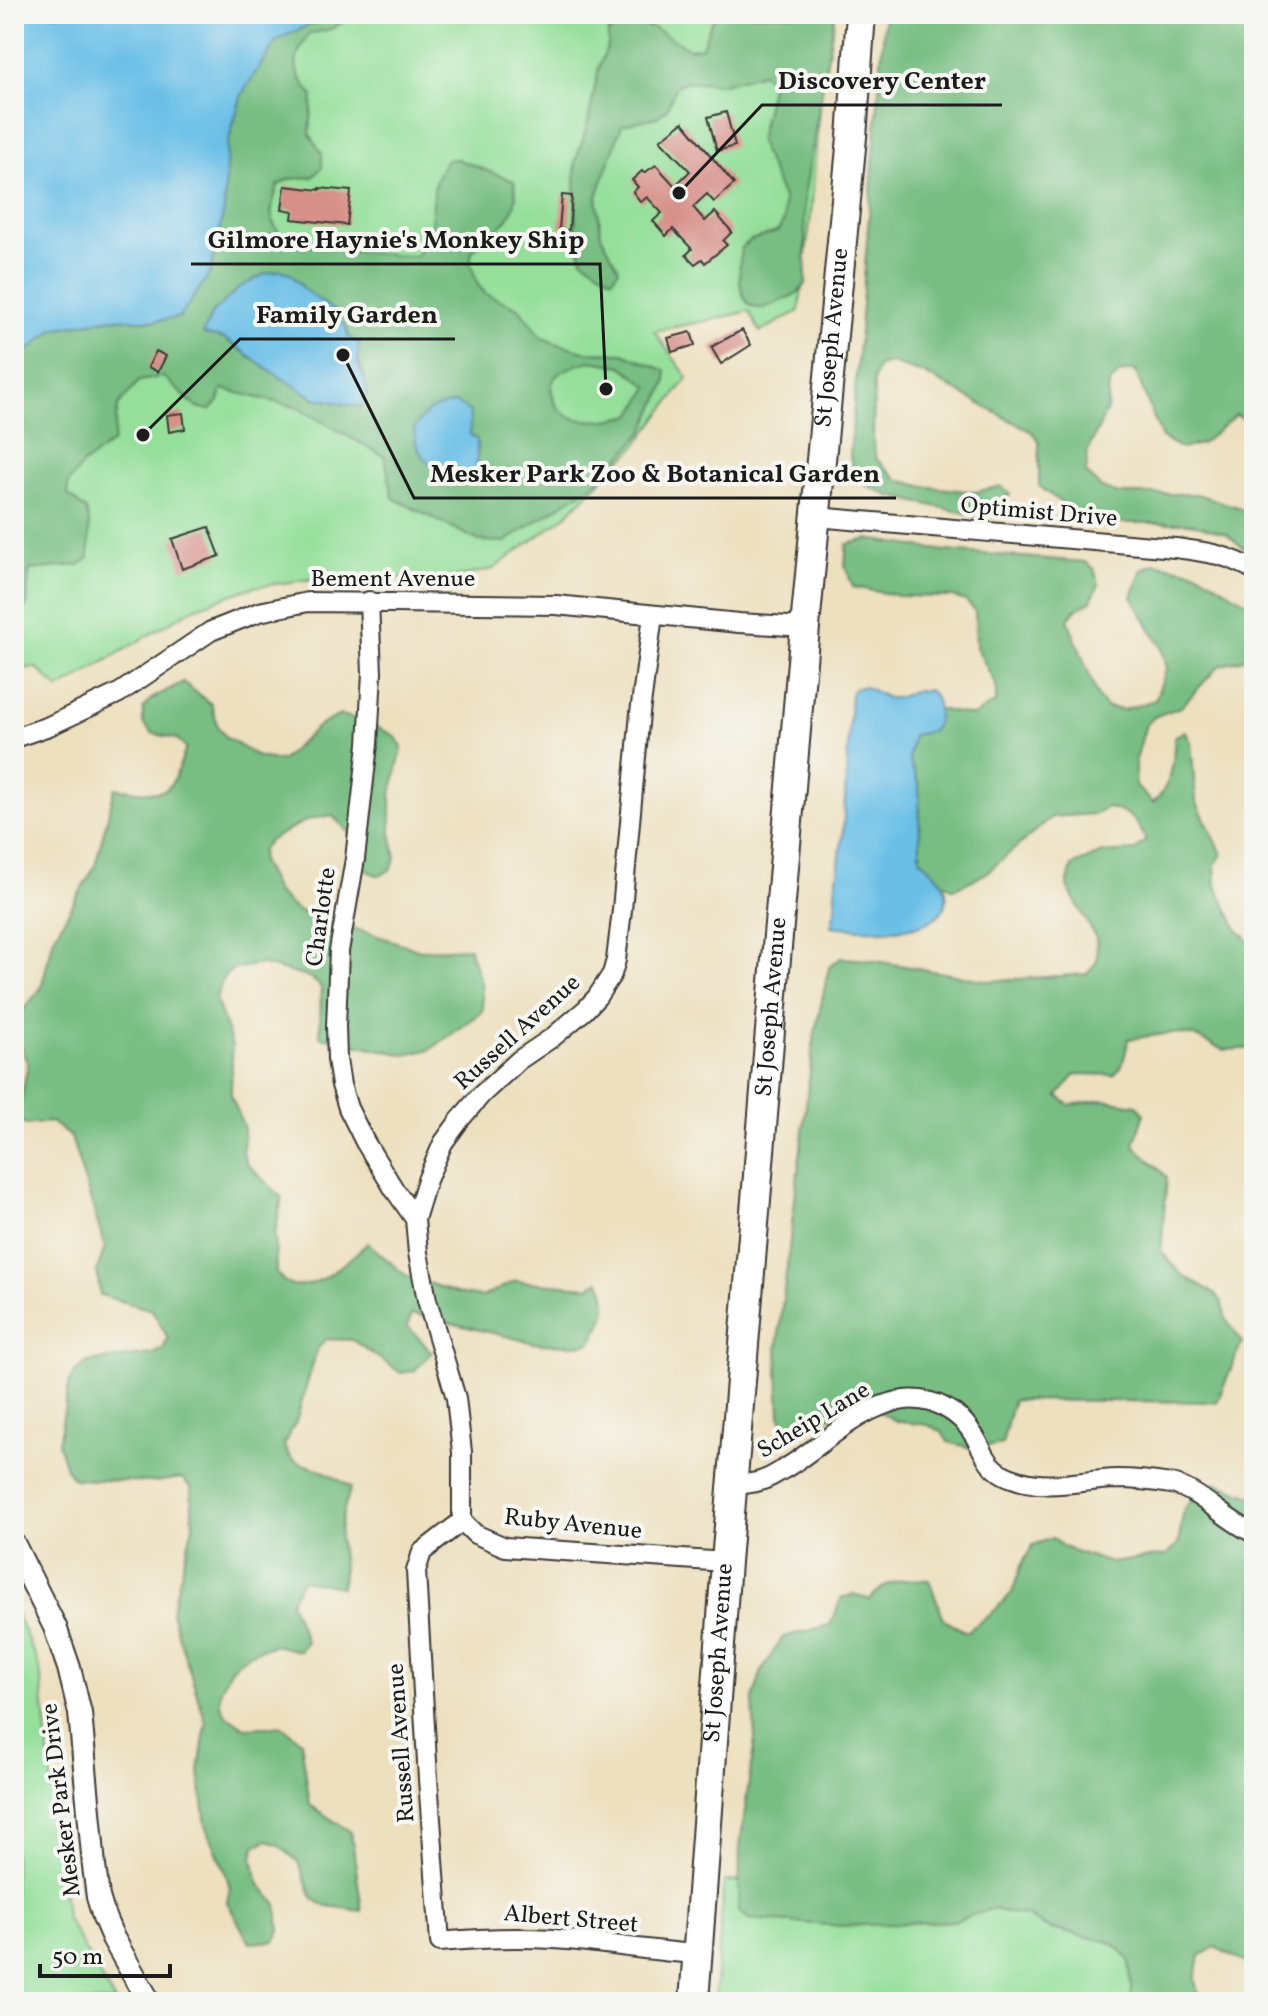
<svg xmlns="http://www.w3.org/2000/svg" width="1268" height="2016" viewBox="0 0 1268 2016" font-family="Vollkorn,serif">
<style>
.green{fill:#95df9b;stroke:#587e5c;stroke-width:2}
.forest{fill:#78be83;stroke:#4a6d50;stroke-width:2;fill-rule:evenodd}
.water{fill:#6bbfe7;stroke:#446e82;stroke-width:2}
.building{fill:#d79089}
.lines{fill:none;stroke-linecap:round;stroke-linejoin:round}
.minor-casing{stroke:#3b3934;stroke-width:22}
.tertiary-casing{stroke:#3b3934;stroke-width:26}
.primary-casing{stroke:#3b3934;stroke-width:32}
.minor{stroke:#fff;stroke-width:18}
.tertiary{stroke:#fff;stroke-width:22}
.primary{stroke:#fff;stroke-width:28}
.labels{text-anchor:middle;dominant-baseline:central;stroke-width:8;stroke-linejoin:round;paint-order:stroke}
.street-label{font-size:24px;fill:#1c1c1c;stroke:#f6f6f2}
.leader{fill:none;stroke:#1c1c1c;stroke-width:3}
.callout-dot{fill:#1c1c1c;stroke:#f6f6f2;stroke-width:3}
.callout-label{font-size:26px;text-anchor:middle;font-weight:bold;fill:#1c1c1c;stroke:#f6f6f2;stroke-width:8;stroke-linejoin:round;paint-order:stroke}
</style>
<rect width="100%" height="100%" fill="#f6f6f2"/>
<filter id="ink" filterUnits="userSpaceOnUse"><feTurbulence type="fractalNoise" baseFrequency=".0125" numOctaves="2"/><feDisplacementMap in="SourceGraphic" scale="16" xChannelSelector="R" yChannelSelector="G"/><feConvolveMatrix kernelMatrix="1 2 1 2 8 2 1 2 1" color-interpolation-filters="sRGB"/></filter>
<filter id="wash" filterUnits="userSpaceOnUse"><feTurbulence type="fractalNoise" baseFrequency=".006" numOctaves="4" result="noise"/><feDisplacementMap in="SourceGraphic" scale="32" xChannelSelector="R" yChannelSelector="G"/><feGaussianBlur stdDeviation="1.8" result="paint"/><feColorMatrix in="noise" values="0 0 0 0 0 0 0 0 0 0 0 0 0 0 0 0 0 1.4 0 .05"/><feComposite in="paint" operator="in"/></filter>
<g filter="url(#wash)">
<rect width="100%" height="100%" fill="#ede0bf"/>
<path class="green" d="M14 14H826L811 214 799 311 760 332 749 311 716 319 654 331 688 378 634 448 563 518 493 569 453 578H319L253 587 194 608 59 689 37 668H16L14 663Z
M14 1608 40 1668 66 1917 115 2002H14Z
M724 1881 1145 1904 1141 2002H715Z"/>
<path class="forest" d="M332 14H356L331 29 309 34C291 62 292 70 313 96L310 134 322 154V167L313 177 289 179 278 185C274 200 267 213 276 228 289 250 389 255 416 256L430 234 435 182 445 160 457 159 514 181C523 217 496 230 472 251L470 262 478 285 486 294 519 308 541 337 552 342 587 352 623 353 666 371V383L644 431 601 479 505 542 479 541 393 498 385 457 296 407 222 389 219 401 210 410 196 407 164 377 139 381 118 406 113 442 83 464 68 483V495L86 510 89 522V558L79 565 29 570 27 605 14 621V362L54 329 112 318 155 321 224 211 227 146 242 94 276 40ZM281 270 291 274 305 290 337 314 346 328 365 378 315 398 274 373 225 339 265 274ZM590 361 622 366 649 387 632 415C613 420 590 424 570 417 562 413 557 408 554 400 543 373 570 367 590 361ZM470 412V435L477 440 478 451 440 472 418 449Z
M718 14H835L804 196 806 284C797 295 792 296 780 301 774 304 767 308 761 308 735 308 739 266 741 248L751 240 777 232 784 221 783 198 759 142 772 82 762 73 723 84 687 81 676 86 667 109 657 117 622 125 597 196 601 235 619 269 612 279 582 259 576 236 575 163 587 127 599 67 608 45V33L617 25 630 21 655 29 690 49 702 47 711 23Z
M885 14H1254V428L1250 422 1236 415 1203 443 1182 449 1162 438 1135 370 1119 373 1109 385 1107 410 1088 450 1086 473 1101 488 1119 494H1197L1237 507 1254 517V557L1227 534 1190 523H1116L1076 514 1039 486V442L1032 432 925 374 891 363 878 366 874 378 873 444 876 459 899 480 921 486 975 492 1001 486 1010 495 989 512 978 516 890 496 855 480 850 456Z
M868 539 946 551 1085 562 1094 569 1099 584 1090 602 1075 610 1068 620 1098 697 1106 707 1123 710 1155 700 1167 668 1161 646 1132 597 1142 569 1155 563 1198 572 1254 607V656L1219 666 1181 707 1156 716 1146 724 1135 763V785L1153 803C1171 787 1175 760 1174 737L1185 731 1191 742 1196 801 1222 854 1215 865 1216 886 1238 930 1254 946V1048L1223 1050 1194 1036 1172 1033 1129 1039 1122 1066 1114 1075 1076 1074 1058 1096 1070 1105 1103 1100 1137 1105 1144 1114 1134 1145 1167 1177 1161 1251 1182 1275 1213 1292 1222 1302 1225 1317 1242 1342 1217 1402 1013 1400 1002 1444 974 1449 948 1442 941 1431 928 1425 896 1421 862 1402 845 1400 842 1412 804 1427H787L780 1416 777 1350 814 1038 829 967 841 958 870 960 989 981 1087 974 1097 961 1096 938 1067 886 1072 866 1102 853 1134 851 1146 840C1135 817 1131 814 1107 807L1095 814 1052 817 985 874 954 889 943 883 920 858 919 785 910 763 909 757 913 735C934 730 934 731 938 709L973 716 996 702V685L976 647 975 611 966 601 953 597 900 596 853 587 845 565 847 544Z
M183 682 211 704 218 727 226 737 258 757 281 761 318 726 340 715 363 720 395 736 402 747 391 795V833L396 858 391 869 380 876C352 867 361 856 350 835 346 828 338 822 332 815L307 820 270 840 262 849 261 861 277 893 296 910 421 950 469 948 481 983 483 1011 431 1049 406 1055 320 1037 321 987 311 978 260 964 234 969 224 976 216 999 232 1046 231 1095 244 1128 243 1153 247 1164 282 1198 275 1234 276 1272C277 1273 283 1281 285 1282 312 1298 349 1259 368 1243L405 1275 456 1293 482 1297 515 1281 589 1287 599 1280C613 1303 604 1323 590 1343L577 1345 539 1344 412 1314 407 1326 432 1352 414 1371 401 1373 352 1340 326 1339 317 1349 296 1422 284 1444C290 1468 305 1462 323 1471 333 1476 342 1482 351 1487 346 1503 340 1519 340 1536 340 1555 346 1568 341 1587L302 1580 290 1602 306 1641 299 1651 274 1645 250 1653 230 1669 220 1692V1704L226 1715 245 1728 282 1726 301 1741 310 1805 351 1832 362 1911 322 1905 312 1897 298 1862 279 1845 267 1840 255 1846 253 1859 259 1883 277 1905 280 1930 274 1941 250 1943 227 1902 230 1888 226 1874 206 1825 199 1771 206 1722 171 1613 193 1526 191 1488 182 1478 155 1482 73 1479 66 1468 58 1443 70 1380 77 1370 88 1362 152 1354 163 1349 168 1338 152 1310 100 1295 97 1271 105 1247 71 1137 51 1122 25 1125 18 1114 28 1064 14 1033V1026L17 1018 41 988 54 937 95 866 115 788C170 795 167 801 186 748L177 739 152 733 143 723V709L151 699Z
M1217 1483 1254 1497V1967L1215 1947 1200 1956 1195 1979 1199 2002H1132L1129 1960 1117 1946 1106 1941 1050 1929 1026 1916 991 1909 954 1921 842 1926 750 1919 739 1912 740 1846 755 1739 753 1699 762 1670 783 1637 830 1625 842 1598 854 1594 870 1600C884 1580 907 1578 929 1580L944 1620 966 1632 990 1615 1012 1593 1021 1566 1033 1545 1053 1538 1063 1547 1110 1563 1166 1555 1178 1545 1184 1509 1204 1487Z"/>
<path class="water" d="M14 14H332L277 40 242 94 227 146 224 211 210 273 180 317 155 321 112 318 54 329 14 362Z
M281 270 291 274 305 290 338 314 346 328 348 337 359 342C359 348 357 356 358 363 362 385 374 382 361 407L315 398 274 373 225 339 203 334 212 313 240 287 265 274Z
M456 403 470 412V434L477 440V476C457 485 427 468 418 448 415 443 415 435 414 429 425 410 434 406 456 403Z
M864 686 887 698H897L916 691 929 690C938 697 942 719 933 729 929 733 919 734 913 735L909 757 910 763 919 785 920 858C927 866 936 873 942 882 948 891 948 903 942 911 919 939 863 929 831 926L836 906 835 893 843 833 851 694 854 689Z"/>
<g id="blocks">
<path class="building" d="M726 112 735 146 717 151 708 117Z
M683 122 734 184 714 202 707 194 693 207 705 221 715 212 732 232 723 241 727 245 705 263 702 259 695 264 686 255 692 249 673 229 666 236 653 221 662 213 647 197 641 202 633 192 638 187 632 180 642 171 644 173 656 165 675 186 690 171 660 140Z
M285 186 320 190V188L351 191 347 225 292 219 293 211 282 209Z
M562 195 572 196 569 230 559 229Z
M742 330 751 345 721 364 711 347Z
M691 332 695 345 672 352 668 338Z
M156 351 166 356 158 372 148 367Z
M183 413 185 429 169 432 167 415Z
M209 527 220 556 182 569 172 539Z"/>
</g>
</g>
<g filter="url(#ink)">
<use href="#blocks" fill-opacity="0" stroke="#3b3934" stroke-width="2"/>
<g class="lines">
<g class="minor-casing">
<path id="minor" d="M816 517 1175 548C1205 552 1227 554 1254 570
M369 601 372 673 368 744 355 859 339 951 336 1026 337 1059 341 1085 348 1108 365 1142 394 1189 415 1219
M14 738 49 726 119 693 211 631 259 612 308 602 556 605 739 623 805 627
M733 1484C743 1484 753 1484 763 1480 770 1478 777 1473 784 1469 822 1447 858 1406 904 1400 933 1397 960 1411 975 1437 985 1454 988 1468 1009 1477 1047 1492 1078 1480 1117 1479 1135 1479 1153 1481 1171 1484 1199 1489 1225 1521 1254 1533
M462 1521V1452L456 1398 427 1300 418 1253 415 1219 427 1180 443 1143 462 1117 481 1095 519 1060 553 1037 585 1010 597 997 612 974 616 960 622 910 640 713 653 615
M462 1521 422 1552 416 1571 428 1779 440 1942C489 1937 539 1936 588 1942 624 1946 661 1952 698 1954
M462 1521 475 1534 505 1547 726 1562"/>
</g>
<g class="tertiary-casing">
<path id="tertiary" d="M14 1545 55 1627 69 1668 80 1713 94 1866 98 1897 104 1917 113 1938 149 2002"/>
</g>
<g class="primary-casing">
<g id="primary">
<path id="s1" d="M694 2002 726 1562 775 970 805 627 852 137 861 14"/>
</g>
</g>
<use href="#minor" class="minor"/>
<use href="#tertiary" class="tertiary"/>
<use href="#primary" class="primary"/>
</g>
</g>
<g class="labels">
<g class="street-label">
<text stroke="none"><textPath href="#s1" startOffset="1670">St Joseph Avenue</textPath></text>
<text transform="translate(1039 513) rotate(5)">Optimist Drive</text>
<text x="393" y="580">Bement Avenue</text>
<text transform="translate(322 917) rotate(-82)">Charlotte</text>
<text stroke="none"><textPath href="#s1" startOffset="998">St Joseph Avenue</textPath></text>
<text transform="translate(518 1033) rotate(-42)">Russell Avenue</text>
<text transform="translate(814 1421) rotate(-31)">Scheip Lane</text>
<text transform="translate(573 1525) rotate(6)">Ruby Avenue</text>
<text stroke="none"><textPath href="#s1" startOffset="350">St Joseph Avenue</textPath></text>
<text transform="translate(402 1743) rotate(-94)">Russell Avenue</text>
<text transform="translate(62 1800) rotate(-97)">Mesker Park Drive</text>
<text transform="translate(571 1920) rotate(5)">Albert Street</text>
</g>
</g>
<path class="leader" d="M679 193L762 105H1002M606 389L600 264H191M143 435L240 339H455M343 355L414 498H896"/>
<g class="callout-dot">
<circle cx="679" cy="193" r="8"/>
<circle cx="606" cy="389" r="8"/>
<circle cx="143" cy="435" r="8"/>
<circle cx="343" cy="355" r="8"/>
</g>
<g class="callout-label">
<text x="882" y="89">Discovery Center</text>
<text x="396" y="248">Gilmore Haynie's Monkey Ship</text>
<text x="347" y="323">Family Garden</text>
<text x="655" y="482">Mesker Park Zoo &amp; Botanical Garden</text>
</g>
<rect width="1268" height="2016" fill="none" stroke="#f6f6f2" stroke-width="48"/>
<path d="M40 1964v12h130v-12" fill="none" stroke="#1c1c1c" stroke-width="4"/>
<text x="52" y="1964" font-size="24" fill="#1c1c1c" stroke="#f6f6f2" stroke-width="6" paint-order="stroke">50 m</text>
</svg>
